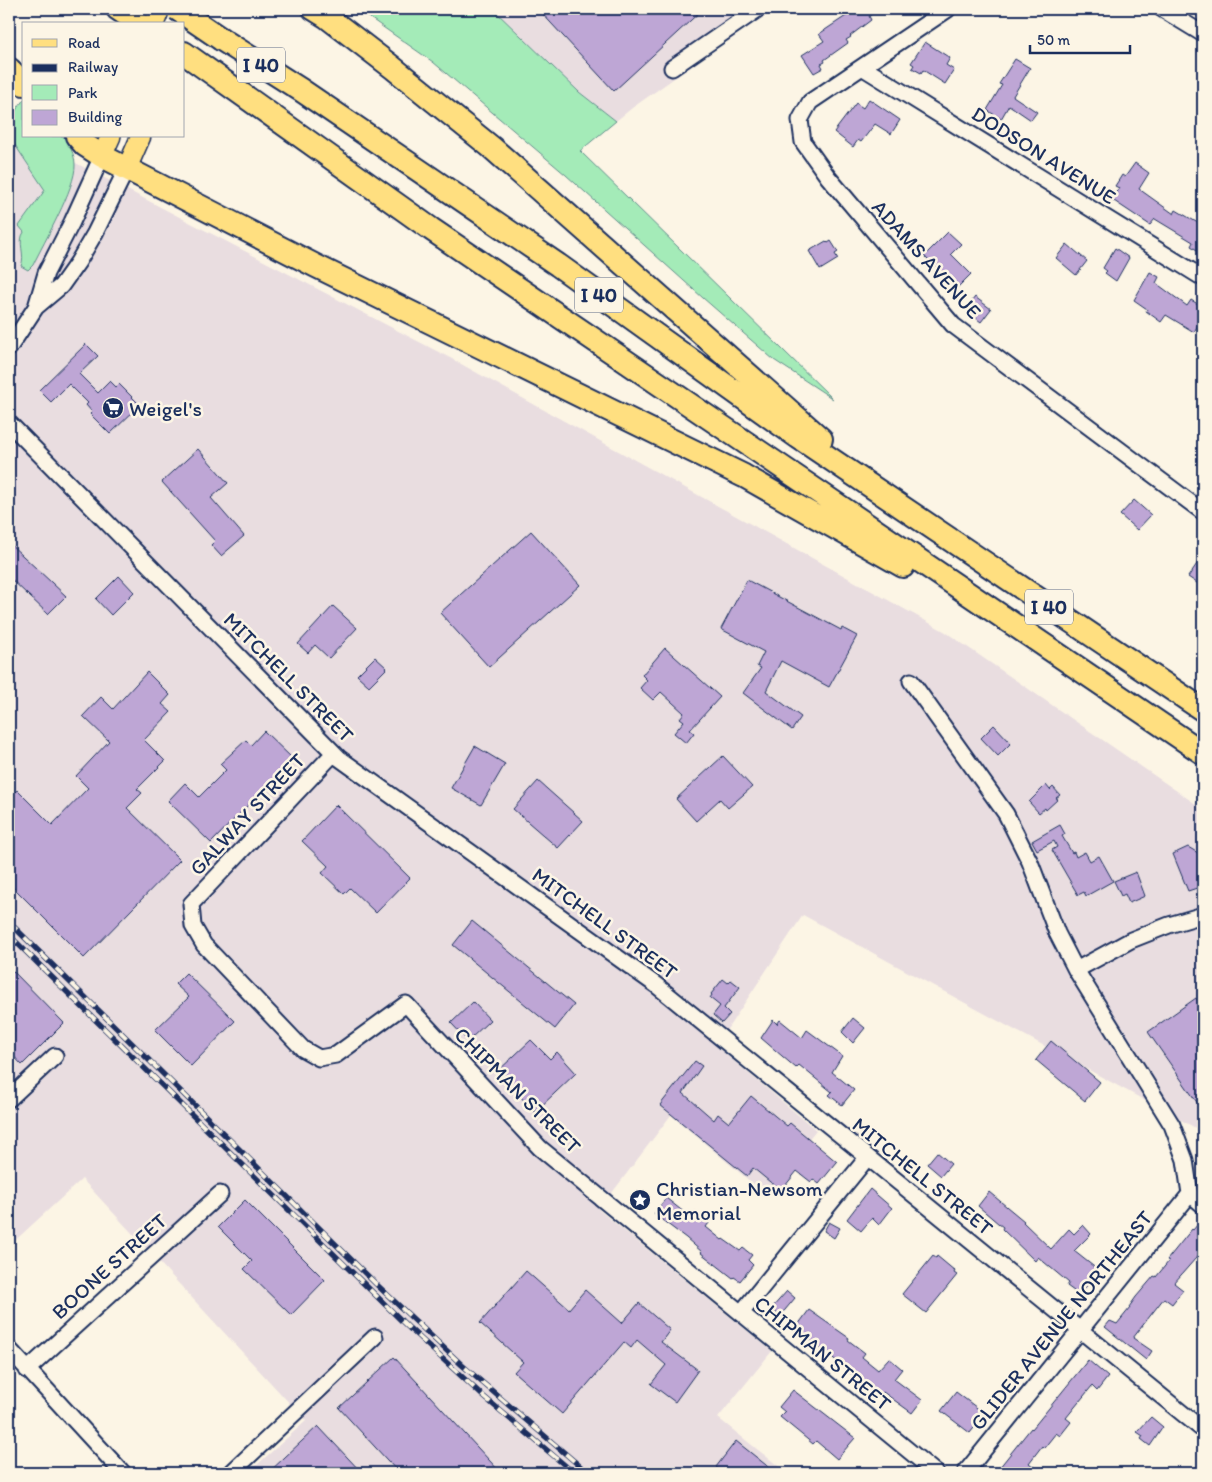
<svg xmlns="http://www.w3.org/2000/svg" width="1212" height="1482" viewBox="0 0 1212 1482" font-family="Itim,sans-serif">
<style>
.built{fill:#e9dde0}
.green{fill:#a4ebb8;stroke:#608d8b}
.building{fill:#bea6d5;stroke:#1b2f5e}
.lines{fill:none;stroke-linecap:round;stroke-linejoin:round}
.minor-casing{stroke:#1b2f5e;stroke-width:19}
.major-casing{stroke:#1b2f5e;stroke-width:22}
.highway-casing{stroke:#1b2f5e;stroke-width:26}
.minor{stroke:#fcf5e5;stroke-width:15}
.major{stroke:#ffdf80;stroke-width:19}
.highway{stroke:#ffdf80;stroke-width:22}
.rail-casing{stroke:#1b2f5e;stroke-width:5.5}
.rail{stroke:#fcf5e5;stroke-width:4;stroke-dasharray:11;stroke-linecap:butt}
.highway-bridge-casing{stroke:#1b2f5e;stroke-width:26;stroke-linecap:butt}
.highway-bridge{stroke:#ffdf80;stroke-width:22}
.labels{text-anchor:middle;dominant-baseline:central;stroke-width:5;stroke-linejoin:round;paint-order:stroke}
.shield{fill:#fcf5e5;stroke:#5e6a86;stroke-width:1}
.shield-label{font-size:20px;font-weight:bold;fill:#1b2f5e}
.street-label{font-size:21px;fill:#1b2f5e;stroke:#fcf5e5}
.poi-label{font-size:21px;fill:#1b2f5e;stroke:#fcf5e5;text-anchor:start}
</style>
<rect width="100%" height="100%" fill="#fcf5e5"/>
<filter id="ink" filterUnits="userSpaceOnUse"><feTurbulence type="fractalNoise" baseFrequency=".02" numOctaves="2"/><feDisplacementMap in="SourceGraphic" scale="10" xChannelSelector="R" yChannelSelector="G"/><feConvolveMatrix kernelMatrix="1 2 1 2 8 2 1 2 1" color-interpolation-filters="sRGB"/></filter>
<g filter="url(#ink)">
<path class="built" d="M493 9H772L632 108 616 121 579 92Z
M9 105 24 119V136L452 359 944 631 1203 809V1132L803 915 716 1046 816 1130 764 1193 671 1115 599 1210 772 1351 718 1418 787 1473H593L579 1463 566 1473H248L306 1421 82 1179 9 1246Z"/>
<path class="green" d="M357 9H493L579 92 616 121 580 151 833 399 774 360 703 298 566 175 433 62Z
M24 99V136H63C69 145 75 154 75 165 76 187 44 242 33 265L28 270 21 266C26 255 17 242 24 232L19 226 45 190 9 136V120Z"/>
<path class="building" d="M538 9H703L614 91Z
M845 9H879L869 16 871 20 850 36 851 37 846 40 848 43 824 60 825 62 821 64 823 68 814 73 802 55 824 41 819 34 849 14Z
M925 42 950 58 946 65 954 70 945 84 923 70 921 73 912 68 914 65 911 63Z
M1015 59 1030 68 1013 96 1037 112 1031 120 1009 105 1001 119 987 110 1002 85 999 84Z
M869 99 900 120 891 134 875 124 861 142 858 140 853 147 834 132 856 103 863 108Z
M1135 163 1149 173 1139 189 1174 214 1176 210 1203 226V254L1191 246 1193 242 1155 219 1150 225 1111 199 1119 188 1115 186 1122 175 1125 177Z
M948 232 961 244 951 254 971 274 957 288 924 256Z
M826 241 828 243 831 241 838 252 835 254 838 259 820 270 809 251Z
M1067 244 1087 261 1076 275 1056 258Z
M1115 248 1129 258 1116 281 1105 273 1107 271 1103 268Z
M1150 272 1159 277 1156 283 1187 306 1191 300 1203 307V316L1194 332 1166 315 1161 322 1146 311 1147 309 1134 300Z
M975 297 991 309 981 322 965 310Z
M86 344 98 356 79 374 98 393 110 381 116 387 119 384 140 405 110 434 90 414 92 412 86 405 88 403 69 384 51 402 39 390Z
M198 449 228 483 211 498 244 536 221 556 211 545 215 541 162 482Z
M1134 500 1151 515 1137 530 1120 515Z
M531 531 580 585 489 667 440 613Z
M9 543 66 596 48 614 9 577Z
M1203 555V587L1188 577Z
M119 576 134 592 111 615 96 599Z
M747 580 841 630 842 628 857 636 829 687 781 661 766 691 801 717 792 730 743 693 761 668 757 666 764 652 721 629Z
M333 606 357 628 329 658 315 645 308 653 298 644Z
M665 648 720 697 690 730 694 733 686 743 674 733 684 721 680 718 684 713 661 692 653 700 640 688 647 680 642 675Z
M375 657 387 668 369 686 357 675Z
M147 672 170 695 162 704 171 712 144 740 165 761 137 789 142 793 127 808 180 860 84 958 9 883V798L17 790 52 825 88 788 76 776 109 741 83 716 101 697 113 709Z
M994 725 1011 743 998 756 981 738Z
M264 731 293 759 211 843 168 801 185 783 199 797 226 770 220 764 246 740 251 745Z
M475 746 505 764 481 805 451 788Z
M723 756 752 787 728 808 720 799 696 821 676 799Z
M538 781 583 821 558 848 513 809Z
M1046 785 1050 790 1053 787 1060 795 1056 798 1058 799 1046 810 1045 808 1039 813 1029 802Z
M336 805 410 878 376 913 350 888 344 894 322 873 328 866 302 841Z
M1060 825 1065 834 1062 836 1072 853 1074 852 1076 857 1085 852 1090 861 1099 856 1113 881 1086 896 1084 892 1078 895 1052 850 1057 847 1054 841 1037 850 1032 841Z
M1188 847 1203 856V886L1188 891 1173 854Z
M1136 872 1145 896 1129 903 1125 894 1121 896 1114 881Z
M472 921 574 1005 555 1029 453 945Z
M9 967 64 1023 22 1065 9 1051Z
M186 973 235 1021 191 1066 155 1030 189 997 175 984Z
M723 979 728 983 731 980 740 987 724 1008 730 1014 722 1023 713 1015 720 1006 710 998 712 995 711 994Z
M1196 998 1203 1009V1111L1148 1032Z
M473 1002 490 1020 468 1041 451 1023Z
M853 1018 865 1028 853 1043 842 1032Z
M773 1020 777 1024 780 1020 802 1038 807 1030 842 1056 832 1072 854 1090 842 1105 829 1095 832 1092 799 1065 796 1068 761 1038Z
M531 1040 550 1059 557 1052 576 1073 535 1112 497 1072Z
M1051 1041 1100 1082 1085 1101 1036 1060Z
M695 1061 702 1066 683 1093 714 1120 718 1114 729 1123 751 1096 787 1126 790 1123 837 1162 819 1184 813 1179 811 1182 797 1171 781 1191 753 1168 747 1176 660 1105Z
M937 1152 951 1164 941 1176 927 1164Z
M870 1189 892 1208 879 1225 872 1218 861 1231 847 1219Z
M989 1192 1024 1221 1023 1222 1051 1249 1069 1229 1074 1234 1083 1225 1091 1234 1074 1251 1098 1270 1082 1292 1081 1291 1078 1294 1067 1286 1069 1283 1038 1257 1035 1261 1002 1229 1003 1227 999 1224 978 1206Z
M666 1198 690 1217 695 1211 709 1223 706 1227 722 1240 723 1239 740 1251 743 1248 752 1255 748 1260 753 1265 740 1281 734 1277 733 1278 701 1253 702 1252 686 1238 654 1214Z
M245 1200 325 1280 291 1315 244 1269 252 1261 218 1227Z
M1203 1218V1250L1174 1283 1183 1290 1172 1304 1164 1298 1133 1338 1152 1351 1146 1360 1105 1327 1110 1321 1117 1324 1130 1308 1129 1307 1136 1297 1154 1276 1156 1277 1169 1261 1167 1260 1192 1229 1193 1230Z
M829 1222 840 1228 834 1238 824 1231Z
M933 1256 936 1258 937 1256 955 1271 954 1273 957 1275 926 1313 902 1294Z
M526 1271 569 1309 585 1290 622 1323 639 1303 670 1330 661 1342 698 1370 675 1402 651 1384 666 1365 637 1340 631 1348 624 1342 562 1414 514 1372 523 1362 480 1323Z
M787 1291 795 1298 780 1316 771 1309Z
M809 1310 849 1338 848 1340 865 1353 862 1357 878 1370 889 1358 902 1369 894 1379 922 1400 912 1413 883 1392 881 1396 875 1391 874 1392 842 1366V1365L795 1329Z
M394 1357 501 1473H399L339 1408Z
M1088 1360 1108 1377 1097 1391 1092 1386 1066 1418 1071 1422 1060 1436 1056 1433 1044 1448 1042 1446 1029 1463 1034 1467 1029 1473H995L1031 1428 1032 1429Z
M793 1390 855 1438 837 1459 816 1441 813 1444 780 1417 785 1412 779 1407Z
M956 1392 985 1414 970 1433 941 1411Z
M1151 1417 1163 1427 1150 1446 1141 1439 1143 1436 1137 1432Z
M318 1426 362 1473H268Z
M736 1441 776 1473H724L716 1467Z"/>
<g class="lines">
<g class="minor-casing">
<path id="minor" d="M948 9 810 102 800 120 803 142 828 177 953 325 1203 512
M1162 9 1203 34
M862 67 1203 278
M672 68 758 9
M36 307 46 273 72 222 102 156
M9 348 36 307 61 286 78 262 95 233 127 168
M9 423 339 758 656 985 1203 1430
M911 681 1006 814 1030 862 1057 933 1076 970 1172 1125 1185 1160 1190 1194 1203 1205
M334 753 191 904 193 926 204 945 303 1049 319 1058 336 1055 406 1004 540 1148 936 1473
M1076 970 1131 940 1169 925 1203 915
M9 1099 55 1056
M741 1313 867 1158
M9 1349 123 1473
M27 1370 220 1194
M231 1473 375 1337
M965 1473 1190 1194"/>
</g>
<g class="major-casing">
<path id="major" d="M154 24 160 9
M102 156 111 136
M127 168 141 136"/>
</g>
<g class="highway-casing">
<path id="highway" d="M118 9 140 24
M314 9 327 17 392 67 491 147 821 439
M221 39 301 90 558 265 798 437 1203 710
M184 53 431 229 1203 753
M9 69 24 84
M77 136 85 145 102 156 316 266 744 476 903 566"/>
</g>
<use href="#minor" class="minor"/>
<use href="#major" class="major"/>
<use href="#highway" class="highway"/>
<g class="rail-casing">
<path id="rail" d="M9 922 376 1284 462 1365 588 1473
M9 935 408 1327 483 1396 574 1473"/>
</g>
<use href="#rail" class="rail"/>
<g class="highway-bridge-casing">
<path id="highway-bridge" d="M177 9 221 39"/>
</g>
<use href="#highway-bridge" class="highway-bridge"/>
</g>
</g>
<defs>
<g id="supermarket-disc" transform="scale(1.125)"><circle r="9.5" fill="#1b2f5e" stroke="#fcf5e5"/><path d="M-6-5.5h2.5l.6 2H6L4.5 2H-2.5L-4.4-4H-6ZM-1.5 3.2a1.3 1.3 0 1 0 .1 0ZM3 3.2a1.3 1.3 0 1 0 .1 0Z" fill="#fff"/></g>
<g id="sight-disc" transform="scale(1.125)"><circle r="9.5" fill="#1b2f5e" stroke="#fcf5e5"/><path d="M0-6L1.8-2.2L6-1.7L2.9 1.2L3.7 5.4L0 3.3L-3.7 5.4L-2.9 1.2L-6-1.7L-1.8-2.2Z" fill="#fff"/></g>
</defs>
<g fill-rule="evenodd">
<use href="#supermarket-disc" x="113" y="408"/>
<use href="#sight-disc" x="640" y="1200"/>
</g>
<g class="labels">
<g class="shield">
<rect x="237" y="47.5" width="48" height="35" rx="4"/>
<rect x="575" y="277.5" width="48" height="35" rx="4"/>
<rect x="1025" y="589.5" width="48" height="35" rx="4"/>
</g>
<g class="shield-label">
<text x="261" y="65">I 40</text>
<text x="599" y="295">I 40</text>
<text x="1049" y="607">I 40</text>
</g>
<g class="street-label">
<text transform="translate(1044 155) rotate(32)">DODSON AVENUE</text>
<text transform="translate(927 259) rotate(48)">ADAMS AVENUE</text>
<text transform="translate(289 677) rotate(45)">MITCHELL STREET</text>
<text transform="translate(247 814) rotate(-47)">GALWAY STREET</text>
<text transform="translate(605 923) rotate(36)">MITCHELL STREET</text>
<text transform="translate(518 1090) rotate(45)">CHIPMAN STREET</text>
<text transform="translate(923 1176) rotate(39)">MITCHELL STREET</text>
<text transform="translate(109 1266) rotate(-42)">BOONE STREET</text>
<text transform="translate(1061 1320) rotate(-51)">GLIDER AVENUE NORTHEAST</text>
<text transform="translate(823 1353) rotate(39)">CHIPMAN STREET</text>
</g>
<g class="poi-label">
<text x="129" y="408">Weigel's</text>
<text x="656" y="1188">Christian-Newsom<tspan x="656" dy="24">Memorial</tspan></text>
</g>
</g>
<rect width="1212" height="1482" fill="none" stroke="#fcf5e5" stroke-width="30"/>
<rect x="15" y="15" width="1182" height="1452" fill="none" stroke="#1b2f5e" stroke-width="2" filter="url(#ink)"/>
<rect x="22" y="22" width="162" height="115" fill="#fcf5e5" stroke="#a2a6af"/>
<rect x="32" y="39" width="25" height="8" fill="#ffdf80" stroke="#a2a6af"/>
<text x="68" y="48" font-size="15" fill="#1b2f5e">Road</text>
<rect x="32" y="64" width="25" height="8" fill="#1b2f5e" stroke="#a2a6af"/>
<text x="68" y="72" font-size="15" fill="#1b2f5e">Railway</text>
<rect x="32" y="85" width="25" height="15" fill="#a4ebb8" stroke="#a2a6af"/>
<text x="68" y="98" font-size="15" fill="#1b2f5e">Park</text>
<rect x="32" y="110" width="25" height="15" fill="#bea6d5" stroke="#a2a6af"/>
<text x="68" y="122" font-size="15" fill="#1b2f5e">Building</text>
<path d="M1030 45v8h100v-8" fill="none" stroke="#1b2f5e" stroke-width="2.5"/>
<text x="1037" y="45" font-size="15" fill="#1b2f5e" stroke="#fcf5e5" stroke-width="4" paint-order="stroke">50 m</text>
</svg>
